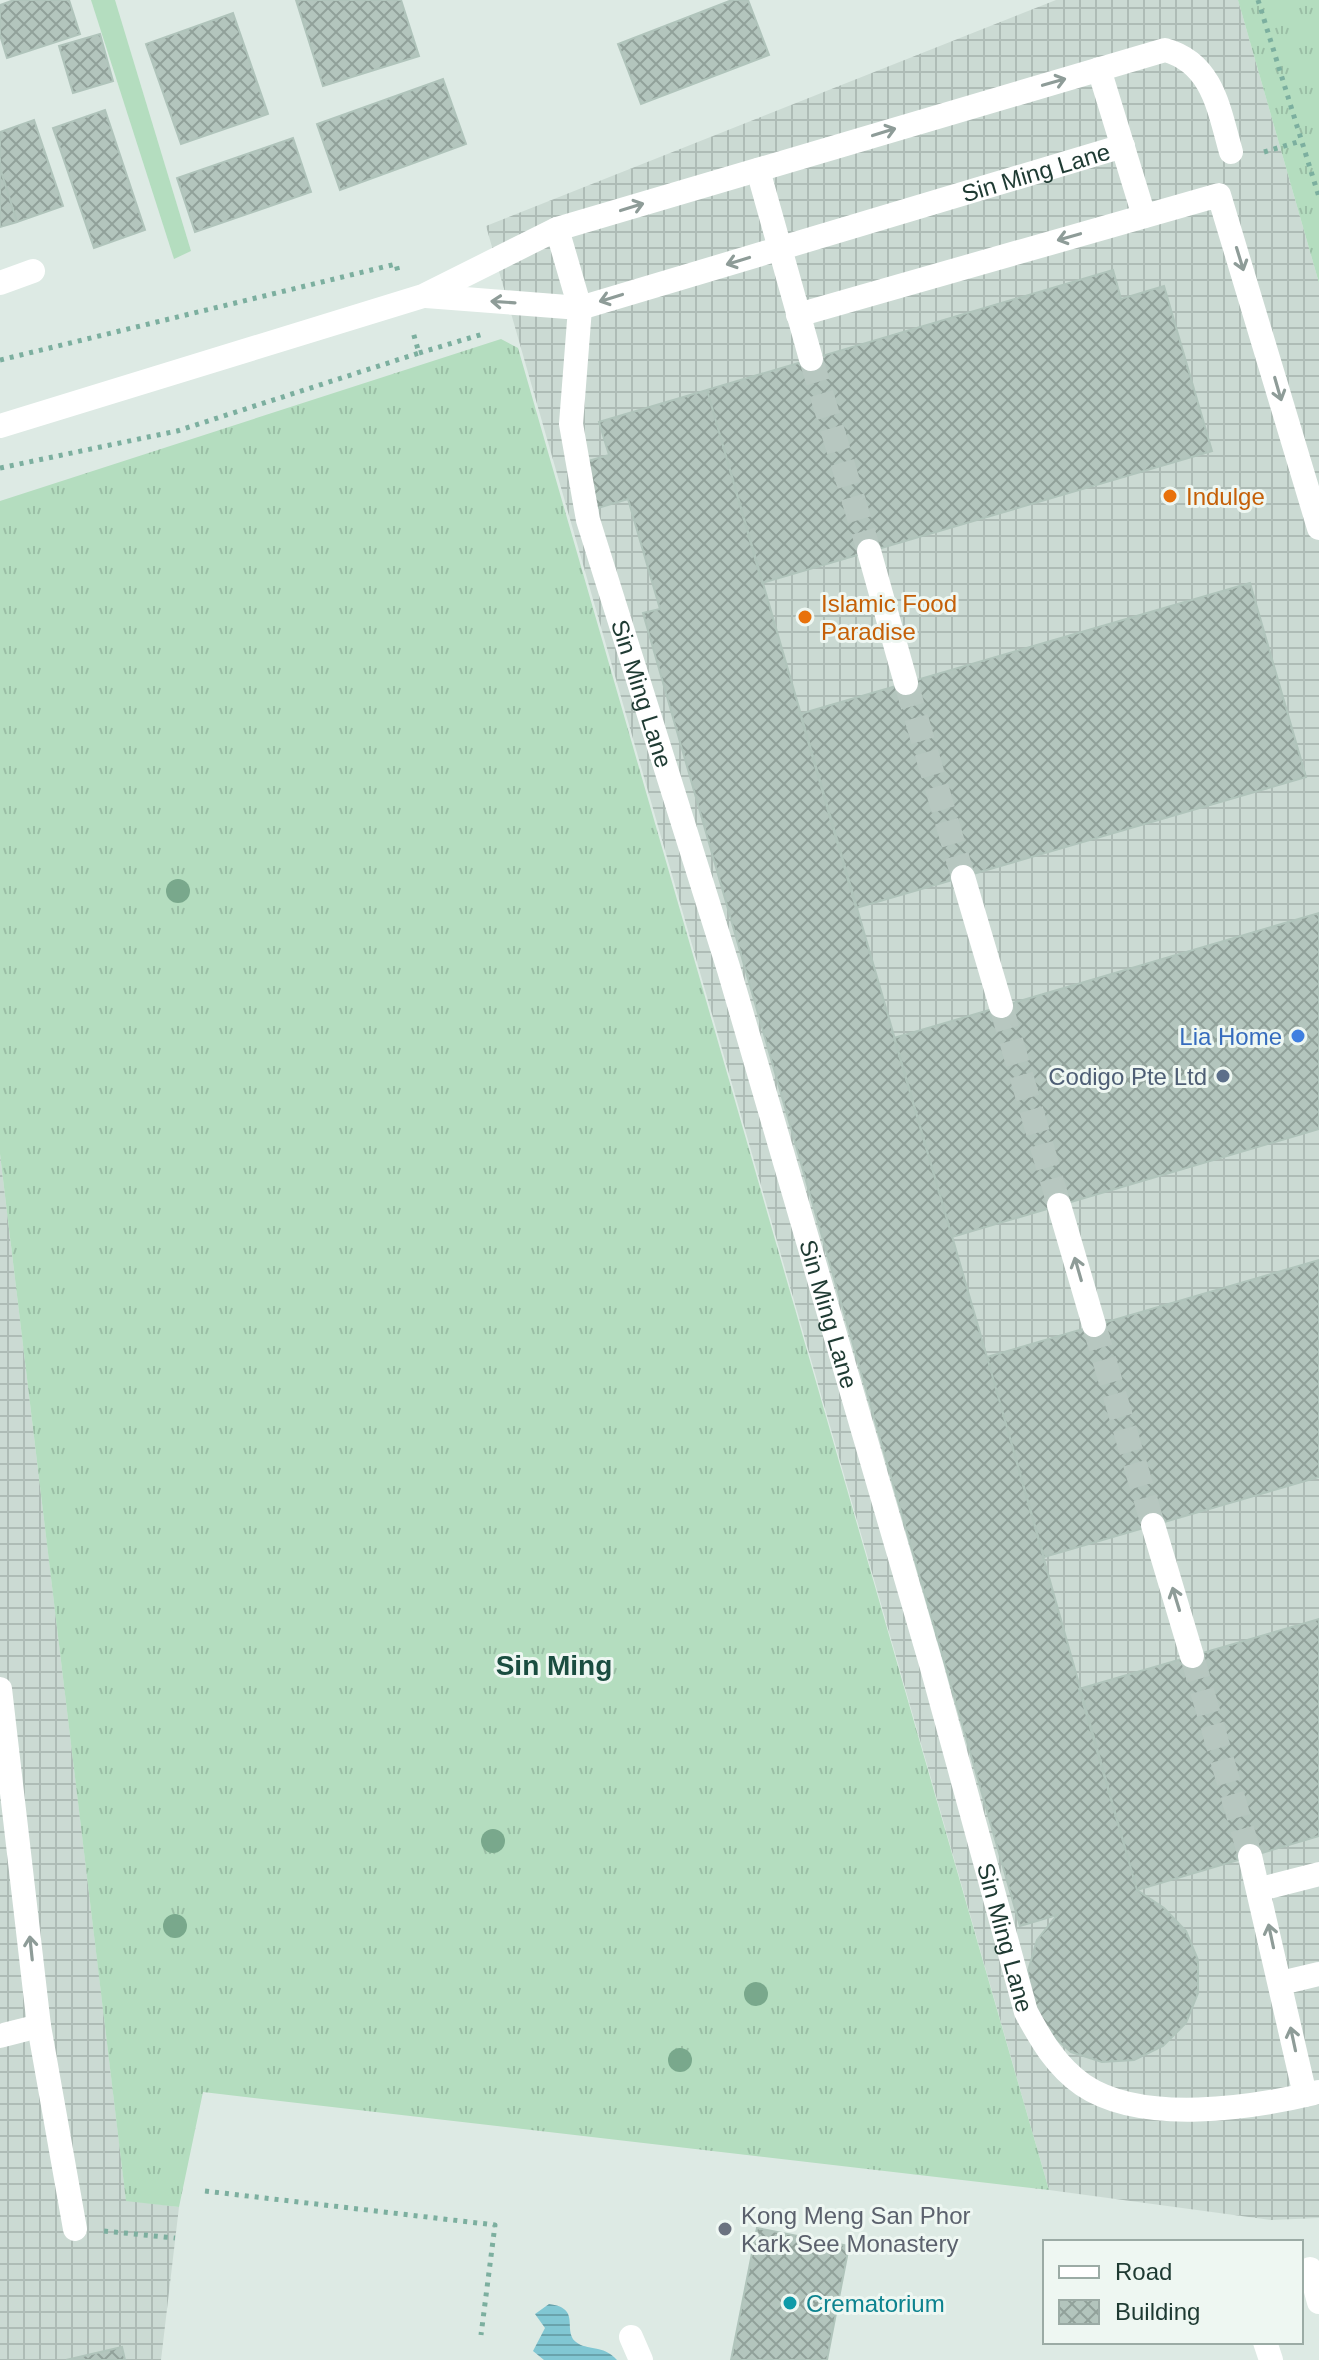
<svg xmlns="http://www.w3.org/2000/svg" width="1319" height="2360" viewBox="0 0 1319 2360" font-family="Helvetica,sans-serif">
<style>
.industrial{fill:url(#industrial-grid)}
.grass{fill:url(#grass-tufts)}
.garden{fill:#b4ddbf}
.water{fill:url(#water-rules)}
.building{fill:url(#building-cross-hatch);stroke:#b0c4bb;stroke-width:2}
.lines{fill:none;stroke-linecap:round;stroke-linejoin:round}
.minor-tunnel{stroke:#b7c7c0;stroke-width:24;stroke-dasharray:24 12;stroke-linecap:butt}
.path{stroke:#7caf9f;stroke-width:5;stroke-dasharray:4 6;stroke-linecap:butt}
.minor{stroke:#fff;stroke-width:24}
.tree{fill:#79a88c}
.oneway{stroke:#8e9c98}
.food-dot{fill:#e8710a;stroke:#eef7f2;stroke-width:3}
.shop-dot{fill:#3f7fe0;stroke:#eef7f2;stroke-width:3}
.service-dot{fill:#5c6f8a;stroke:#eef7f2;stroke-width:3}
.worship-dot{fill:#6b7280;stroke:#eef7f2;stroke-width:3}
.culture-dot{fill:#0f9aa8;stroke:#eef7f2;stroke-width:3}
.labels{text-anchor:middle;dominant-baseline:central;stroke-width:6;stroke-linejoin:round;paint-order:stroke}
.street-label{font-size:24px;fill:#1e3a32;stroke:#eef7f2}
.food-label{font-size:24px;fill:#c56008;stroke:#eef7f2;text-anchor:start}
.shop-label{font-size:24px;fill:#366cbe;stroke:#eef7f2;text-anchor:end}
.service-label{font-size:24px;fill:#4e5e75;stroke:#eef7f2;text-anchor:end}
.worship-label{font-size:24px;fill:#5b616d;stroke:#eef7f2;text-anchor:start}
.culture-label{font-size:24px;fill:#0d838f;stroke:#eef7f2;text-anchor:start}
.quarter-label{font-size:28px;font-weight:bold;fill:#1a4d40;stroke:#eef7f2}
</style>
<defs>
<pattern id="industrial-grid" width="8" height="8" patternUnits="userSpaceOnUse" patternTransform="scale(2)"><rect width="8" height="8" fill="#cbdad3"/><path d="M0 4h8M4 0v8" fill="none" stroke="#aebcb6"/></pattern>
<pattern id="grass-tufts" width="24" height="20" patternUnits="userSpaceOnUse" patternTransform="scale(2)"><rect width="24" height="20" fill="#b4ddbf"/><path d="M3 7l-1-3M5 7V3M7 7l1-3M15 17l-1-3M17 17v-4M19 17l1-3" fill="none" stroke="#9abea5"/></pattern>
<pattern id="water-rules" width="6" height="5" patternUnits="userSpaceOnUse" patternTransform="scale(2)"><rect width="6" height="5" fill="#81c7d3"/><path d="M0 2.5h6" fill="none" stroke="#69a3ac"/></pattern>
<pattern id="building-cross-hatch" width="8" height="8" patternUnits="userSpaceOnUse" patternTransform="scale(2)"><rect width="8" height="8" fill="#b3c5bd"/><path d="M0 0l8 8M0 8l8-8" fill="none" stroke="#91a19a"/></pattern>
</defs>
<rect width="100%" height="100%" fill="#ddeae4"/>
<path class="industrial" d="M1056 0H1238L1319 283V2218L1271 2220 1049 2190 486 226Z
M0 1154 126 2200 179 2207 161 2360H0Z"/>
<path class="grass" d="M1238 0H1319V283Z
M501 339 518 348 1049 2190 203 2092 179 2207 126 2201 0 1154V501Z"/>
<path class="garden" d="M91 0H115L191 251 174 259Z"/>
<path class="water" d="M549 2304C582 2308 562 2330 576 2342 587 2351 603 2344 617 2360H544L533 2351 545 2328 535 2314Z"/>
<path class="building" d="M14 0H69L80 34 7 58 0 35V5Z
M296 0H401L419 56 323 86Z
M732 0H748L769 55 641 104 618 44Z
M233 13 268 114 181 144 146 44Z
M100 34 113 81 73 93 59 46Z
M443 79 466 144 340 190 317 124Z
M105 110 145 230 94 248 53 128Z
M34 120 63 206 17 222 0 168V132Z
M293 138 311 192 195 232 177 178Z
M0 168 17 222 0 227Z
M1113 270 1121 299 1164 286 1212 451 762 583 707 390Z
M707 390 987 1357 1137 1890 1164 1908 1186 1931 1198 1960V1993L1186 2023 1163 2046 1134 2060 1102 2062 1071 2052 1047 2031 1032 2003 1028 1971 1037 1940 1057 1915 1020 1926 643 613 660 609 628 499 591 510 578 464 609 455 599 422Z
M1250 583 1306 777 856 908 800 714Z
M1319 913V1129L952 1237 894 1038Z
M1319 1260V1477L1044 1557 987 1357Z
M1319 1619V1836L1137 1890 1079 1689Z
M757 2228 849 2246 827 2360H731Z
M122 2347 125 2360H66Z"/>
<g class="lines">
<path class="minor-tunnel" d="M811 359 869 551
M906 683 963 877
M1001 1006 1059 1205
M1094 1325 1153 1525
M1192 1656 1250 1856"/>
<path class="path" d="M1258 0 1319 197
M1264 152 1301 141
M419 353 483 334
M0 360 396 264 398 272
M0 468 177 431 419 353 413 332
M205 2191 495 2225 481 2335
M104 2231 175 2238"/>
<g class="minor">
<path d="M1099 69 1144 216"/>
<path d="M758 170 811 359"/>
<path id="s1" d="M557 229 580 308 571 424 588 520 729 970 931 1664 1026 2012C1041 2040 1056 2066 1083 2085 1142 2125 1253 2108 1319 2092"/>
<path d="M0 283 33 271"/>
<path id="s2" d="M426 296 580 308 1123 146"/>
<path d="M798 315 1219 195 1319 528"/>
<path d="M0 426 423 296 557 229 1165 50C1213 63 1219 110 1231 152"/>
<path d="M869 551 906 683"/>
<path d="M963 877 1001 1006"/>
<path d="M1059 1205 1094 1325"/>
<path d="M1153 1525 1192 1656"/>
<path d="M0 1689 39 2026 75 2229"/>
<path d="M1250 1856 1305 2095"/>
<path d="M1261 1889 1319 1874"/>
<path d="M1281 1983 1319 1974"/>
<path d="M0 2036 39 2026"/>
<path d="M1310 2269 1319 2302"/>
<path d="M631 2337 641 2360"/>
<path d="M1265 2342 1271 2360"/>
</g>
</g>
<g class="tree">
<circle cx="178" cy="891" r="12"/>
<circle cx="493" cy="1841" r="12"/>
<circle cx="175" cy="1926" r="12"/>
<circle cx="756" cy="1994" r="12"/>
<circle cx="680" cy="2060" r="12"/>
</g>
<defs><path id="oneway-shaft" d="M-6 0H5M1.5-3L5.5 0L1.5 3" fill="none" stroke-width="1.6" stroke-linecap="round" stroke-linejoin="round" transform="scale(2)"/></defs>
<g class="oneway">
<use href="#oneway-shaft" transform="translate(1054 82) rotate(-16)"/>
<use href="#oneway-shaft" transform="translate(884 132) rotate(-17)"/>
<use href="#oneway-shaft" transform="translate(632 207) rotate(-17)"/>
<use href="#oneway-shaft" transform="translate(1069 237) rotate(164)"/>
<use href="#oneway-shaft" transform="translate(1240 259) rotate(73)"/>
<use href="#oneway-shaft" transform="translate(738 261) rotate(163)"/>
<use href="#oneway-shaft" transform="translate(611 298) rotate(163)"/>
<use href="#oneway-shaft" transform="translate(503 302) rotate(-176)"/>
<use href="#oneway-shaft" transform="translate(1278 389) rotate(74)"/>
<use href="#oneway-shaft" transform="translate(1078 1269) rotate(-106)"/>
<use href="#oneway-shaft" transform="translate(1176 1599) rotate(-107)"/>
<use href="#oneway-shaft" transform="translate(1271 1936) rotate(-102)"/>
<use href="#oneway-shaft" transform="translate(31 1948) rotate(-96)"/>
<use href="#oneway-shaft" transform="translate(1293 2039) rotate(-102)"/>
</g>
<g class="food-dot">
<circle cx="1170" cy="496" r="8"/>
<circle cx="805" cy="617" r="8"/>
</g>
<circle class="shop-dot" cx="1298" cy="1036" r="8"/>
<circle class="service-dot" cx="1223" cy="1076" r="8"/>
<circle class="worship-dot" cx="725" cy="2229" r="8"/>
<circle class="culture-dot" cx="790" cy="2303" r="8"/>
<g class="labels">
<g class="street-label">
<text stroke="none"><textPath href="#s2" startOffset="630">Sin Ming Lane</textPath></text>
<text stroke="none"><textPath href="#s1" startOffset="478">Sin Ming Lane</textPath></text>
<text stroke="none"><textPath href="#s1" startOffset="1126">Sin Ming Lane</textPath></text>
<text stroke="none"><textPath href="#s1" startOffset="1774">Sin Ming Lane</textPath></text>
</g>
<g class="food-label">
<text x="1186" y="496">Indulge</text>
<text x="821" y="603">Islamic Food<tspan x="821" dy="28">Paradise</tspan></text>
</g>
<g class="shop-label">
<text x="1282" y="1036">Lia Home</text>
</g>
<g class="service-label">
<text x="1207" y="1076">Codigo Pte Ltd</text>
</g>
<g class="worship-label">
<text x="741" y="2215">Kong Meng San Phor<tspan x="741" dy="28">Kark See Monastery</tspan></text>
</g>
<g class="culture-label">
<text x="806" y="2303">Crematorium</text>
</g>
<g class="quarter-label">
<text x="554" y="1665">Sin Ming</text>
</g>
</g>
<rect x="1043" y="2240" width="260" height="104" fill="#eef7f2" stroke="#9baba5" stroke-width="2"/>
<rect x="1059" y="2266" width="40" height="12" fill="#ffffff" stroke="#9baba5" stroke-width="2"/>
<text x="1115" y="2280" font-size="24" fill="#1e3a32">Road</text>
<rect x="1059" y="2300" width="40" height="24" fill="url(#building-cross-hatch)" stroke="#9baba5" stroke-width="2"/>
<text x="1115" y="2320" font-size="24" fill="#1e3a32">Building</text>
</svg>
